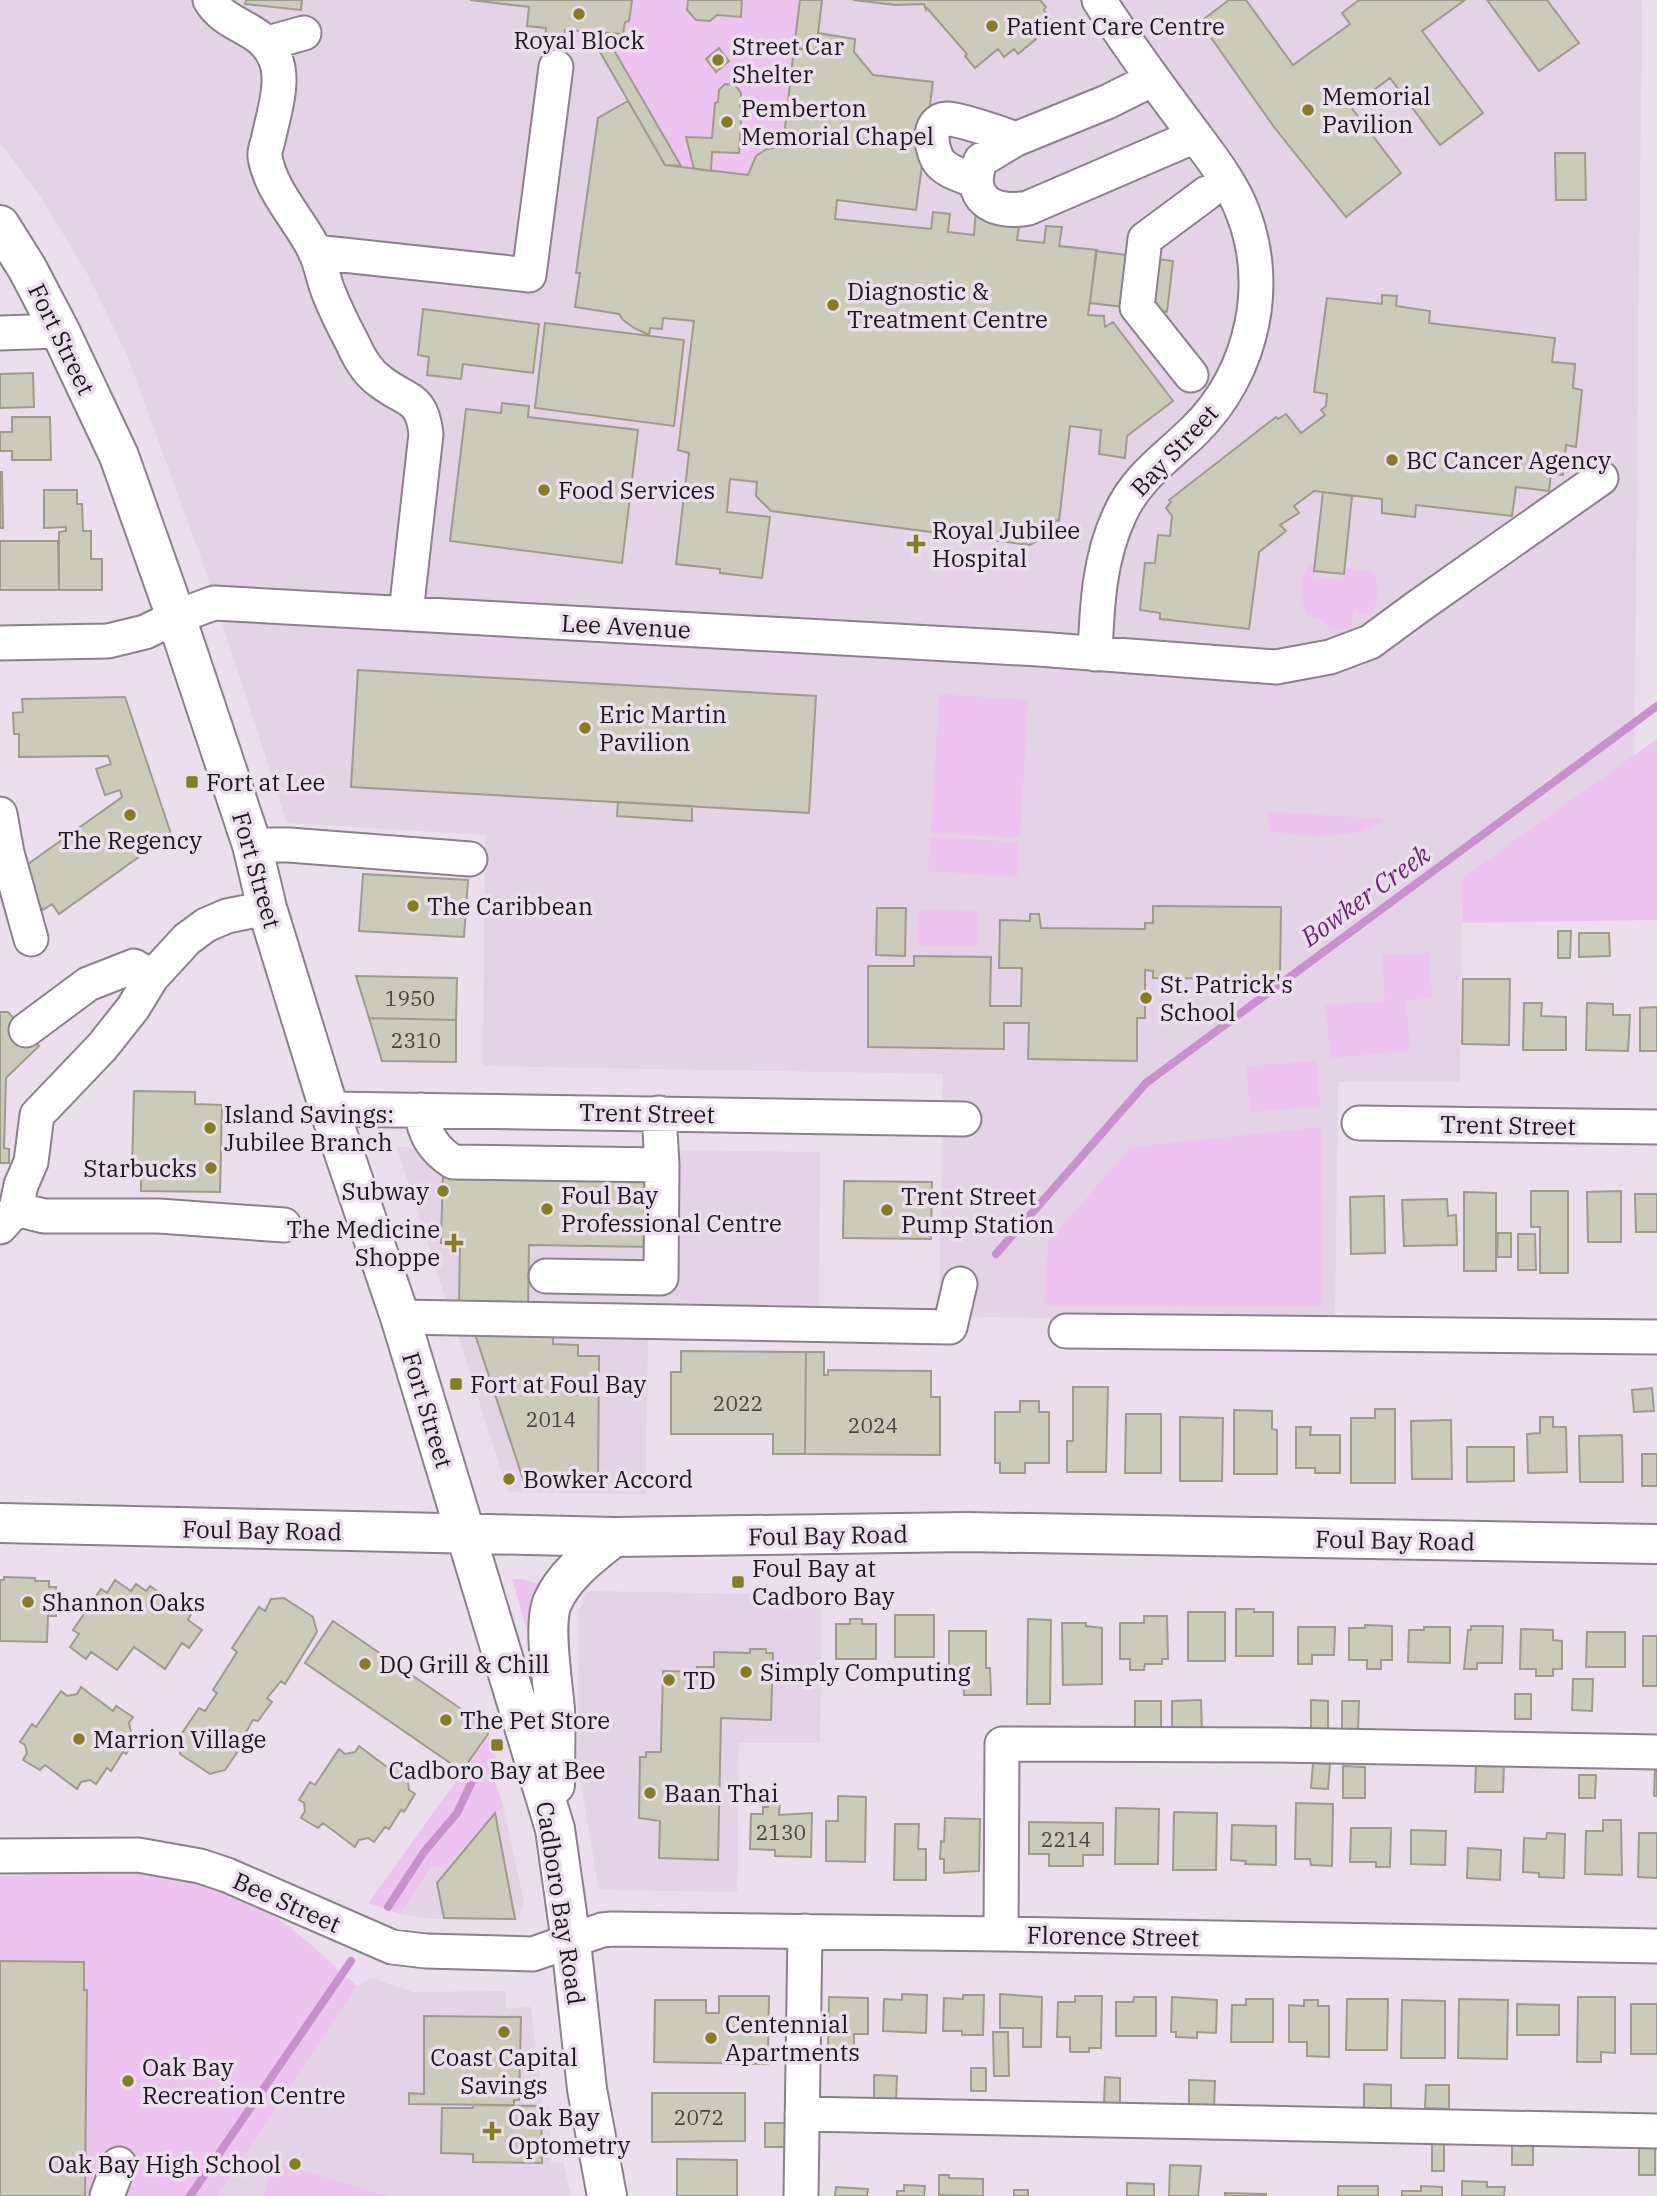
<svg xmlns="http://www.w3.org/2000/svg" width="1657" height="2196" viewBox="0 0 1657 2196" font-family="'IBM Plex Serif',serif">
<style>
.built{fill:#e4d2e6}
.green{fill:#edc4f0}
.lines{fill:none;stroke-linecap:round;stroke-linejoin:round}
.stream{stroke:#c990ce;stroke-width:8}
.building{fill:#cbcbba;stroke:#9c9b8c;stroke-width:2}
.minor-casing{stroke:#8b808c;stroke-width:37}
.major-casing{stroke:#8b808c;stroke-width:42}
.minor{stroke:#fff;stroke-width:33}
.major{stroke:#fff;stroke-width:38}
.poi-dot{fill:#837d24;stroke:#ecdfed;stroke-width:2.5}
.labels{text-anchor:middle;dominant-baseline:central;stroke-width:7;stroke-linejoin:round;paint-order:stroke}
.number-label{font-size:21px;fill:#484444}
.poi-label{font-size:24px;fill:#1c171c;stroke:#ecdfed;text-anchor:start}
.street-label{font-size:24px;fill:#1c171c;stroke:#ecdfed}
.water-label{font-size:26px;font-style:italic;fill:#6b2772;stroke:#ecdfed}
</style>
<rect width="100%" height="100%" fill="#ecdfed"/>
<path class="built" d="M0 0H1642L1633 880 1462 878 1460 1082H1338L1335 1324 939 1316 943 1074 483 1066 485 835 287 823 202 561 127 355 88 275 41 197 0 143Z
M397 1147 820 1152 819 1314 449 1310Z
M457 1332 648 1335 646 1494 508 1492Z
M586 1591 822 1595 820 1743H739L737 1892 599 1890 577 1760 579 1610Z
M503 1806 524 1902 518 1920 429 1919 400 1914 433 1867H445Z
M371 1978 413 1992 506 1991V2008L531 2007 543 2104 550 2106 551 2164 563 2162 571 2196H218L357 1986Z"/>
<path class="green" d="M632 0H800L783 146C764 147 752 156 748 175L711 171 712 152 739 153 742 107H740L741 93 735 85 725 84 718 102 715 103 712 138 686 137 694 169 681 166 604 33 623 34 625 22 629 21Z
M1310 564 1314 565V577L1343 580 1345 568 1374 572C1380 589 1379 601 1370 616L1353 610 1352 628 1337 630 1328 628C1324 620 1318 617 1309 616 1298 597 1298 582 1310 564Z
M939 694 1028 700 1020 838 931 833Z
M1657 739V920L1462 923V878Z
M1268 812 1389 819 1360 832 1316 837 1269 831Z
M930 837 1019 842 1017 877 928 871Z
M918 910 979 911 978 946H917Z
M1429 953 1432 998 1406 1000 1410 1051 1331 1058 1325 1005 1385 1001 1382 955Z
M1317 1061 1320 1107 1250 1112 1246 1066Z
M1321 1127 1322 1306 1044 1305 1048 1242 1131 1147Z
M512 1579H523L542 1585 533 1650Z
M489 1736 499 1767 496 1783 503 1806 445 1867H432L400 1914 368 1903Z
M141 1855 142 1874C183 1874 254 1900 288 1926 312 1944 334 1966 357 1986L218 2196H0V1876H23L24 1856Z
M274 2162 387 2196H263Z"/>
<g class="lines">
<path class="stream" d="M996 1254 1146 1083 1657 706
M388 1907 424 1852 457 1813 479 1767
M190 2196 351 1961"/>
</g>
<path class="building" d="M246 0H302L301 10 245 4Z
M470 0H632L629 21 625 22 623 34 565 30 564 39 545 38 546 28 527 26 529 7Z
M688 0H742L741 17 717 15 710 21 696 20 687 10Z
M800 0H822L816 51 794 48Z
M853 0H1040L1046 7 1044 10 1050 19 1032 34 1036 39 1018 54 1014 49 1004 57 998 49 975 68 965 56 967 54 927 8 926 10 924 4 896 5Z
M1229 0H1246L1293 65 1350 24 1342 13 1359 0H1465L1422 31 1483 113 1440 145 1390 78 1351 107 1401 173 1346 217 1274 127 1200 22Z
M1487 0H1547L1579 43 1539 71Z
M588 31 604 33 681 166 665 165Z
M818 33 855 39 854 52 873 75 933 82 916 210 837 200 835 219 931 229 933 212 950 214 948 232 974 235 976 209 1021 215 1017 240 1044 243 1046 226 1062 227 1059 246 1097 250 1088 315 1104 316 1105 327 1113 322 1173 401 1127 436 1125 458 1099 454 1101 430 1070 426 1059 521 1055 520 1053 532 1030 545 771 511 756 496 757 482 730 479 727 512 770 517 762 578 720 573V569L676 564 689 453 678 450 694 321 663 318 662 329 650 328 649 335 634 328 623 320 619 314 575 307 580 273H576L598 118 628 101 665 165 748 175 756 156 767 149 783 146 794 48 816 51Z
M719 48 729 61 716 72 706 59Z
M725 84 735 85 741 93 740 107H742L739 153 712 152 711 171 694 169 686 137 712 138 715 103 718 102 719 90Z
M1555 153H1585L1586 200H1556Z
M1096 251 1173 261 1167 312 1090 303Z
M1382 295 1397 296 1396 306 1430 311 1429 323 1555 338 1552 362 1575 364 1573 388 1582 390 1576 447 1566 445 1563 475 1551 474 1549 491 1516 487 1512 516 1416 505 1415 517 1382 513V499L1314 491 1294 506 1299 513 1280 525 1286 531 1259 552 1249 629 1160 619V613L1140 610 1145 563H1155L1158 535 1170 536 1172 516 1166 508 1171 502 1169 500 1276 417 1278 419 1286 414 1301 433 1325 415 1321 410 1326 406 1327 394 1314 392 1327 298 1382 304Z
M423 309 539 324 533 373 463 364 461 379 427 375 429 357 418 355Z
M545 323 684 340 674 426 535 408Z
M33 373 34 407 0 408V374Z
M502 403 529 406 528 417 638 430 622 563 450 541 466 409 501 413Z
M12 417H50L51 460H12V451H0V432H12Z
M0 472H2L3 528H0Z
M44 490H77V504H82L83 531H91V559H102V590H59V532L66 531V527L44 528Z
M1323 492 1352 496 1344 574 1314 571Z
M0 541H58L59 590H0Z
M358 670 816 696 809 813 351 787Z
M125 697 171 834 59 914 52 904 43 910 30 892 35 889 21 869 122 797 120 790 105 795 96 769 111 764 108 756 19 757V734H14L13 713 23 712 22 699Z
M618 802 692 806V821L617 816Z
M363 874 468 880 464 937 359 931Z
M1153 906 1281 907 1280 979 1153 978V971L1145 970V1018H1137V1061L1028 1059 1029 1023H1004V1049L868 1047V966H914V956L991 957 990 1006H1021L1022 968H999L1000 920 1030 921V914H1039L1041 928 1145 929V923H1153Z
M877 908H906L905 956 876 955Z
M1558 931H1571L1570 958H1558Z
M1579 933H1609L1610 956 1579 957Z
M356 976 457 978 456 1020 369 1018Z
M1463 979H1510L1509 1045 1462 1044Z
M1524 1003H1542L1541 1016 1566 1017V1050H1523Z
M1587 1003 1613 1004V1015H1630L1628 1051 1586 1050Z
M1657 1007V1051H1640V1008Z
M0 1012H8L39 1046 6 1078 4 1148 9 1149V1163H0Z
M369 1018 456 1020V1062L382 1061Z
M134 1091 195 1092V1104L222 1105 220 1192 141 1191V1169H132Z
M443 1172 653 1176 652 1247 529 1245 528 1311 459 1309 460 1243H441Z
M844 1181 932 1182 931 1239 843 1238Z
M1531 1191H1568V1273H1540V1227H1531Z
M1621 1191V1242H1588L1587 1192Z
M1464 1192 1496 1193V1271H1464Z
M1635 1194H1657V1232H1636Z
M1384 1196 1385 1253 1351 1254 1350 1197Z
M1447 1199 1448 1216 1456 1215 1457 1245 1404 1246 1402 1200Z
M1498 1233H1511V1257H1497Z
M1518 1234H1535L1536 1270H1518Z
M475 1334 553 1335V1344L578 1345V1356H599L598 1486 565 1485V1482H524Z
M681 1351 806 1352 805 1454H773V1434H671V1372H681Z
M806 1352H824V1375H828V1370L931 1371V1397H940V1455L805 1454Z
M1073 1387H1108L1106 1472H1067V1441H1073Z
M1652 1388 1654 1411 1634 1412 1632 1390Z
M1020 1401H1039V1412H1049V1463H1025V1473H1000V1463H995V1412H1020Z
M1375 1409H1395V1483H1351V1418H1375Z
M1234 1410 1272 1411V1429L1277 1430V1474H1234Z
M1126 1414H1161V1473H1125Z
M1180 1417 1223 1418 1222 1481H1180Z
M1540 1417H1553V1427H1566L1567 1472 1528 1473 1527 1434 1540 1433Z
M1451 1420 1452 1479H1412L1411 1421Z
M1296 1427H1311L1310 1435H1340V1473H1315V1468H1296Z
M1622 1435 1623 1482H1580L1579 1436Z
M1467 1447H1514V1481L1467 1482Z
M1642 1454H1657V1486H1642Z
M4 1577 35 1578V1581H49V1587H56V1616H48L47 1642 0 1641V1580H4Z
M115 1580 131 1591 136 1584 146 1591 150 1586 191 1614 188 1620 202 1630 189 1648 182 1643 165 1669 134 1647 117 1670 91 1652 86 1659 70 1647 79 1634 73 1630 101 1589 107 1593Z
M284 1598 313 1617 317 1632 285 1684 281 1681 267 1698 272 1702 258 1721 253 1720 242 1739 245 1741 225 1770 210 1774 180 1754 178 1739 199 1708 205 1711 217 1693 213 1690 237 1652 232 1648 259 1607 265 1611 271 1599Z
M1236 1609H1254V1612H1273V1656H1236Z
M1188 1612H1225V1661H1188Z
M895 1615H934V1657H895Z
M1144 1616H1167L1168 1659H1162V1664H1145L1144 1670H1130V1659H1120V1623H1144Z
M850 1619H862V1624H876V1659H836V1624H850Z
M1028 1619 1051 1620 1050 1704H1027Z
M333 1621 486 1726 488 1734 462 1771 305 1663Z
M1062 1623H1086V1626L1102 1628V1684L1063 1685Z
M1365 1625 1392 1626V1660H1381V1669H1367V1660H1349V1628H1365Z
M1471 1626H1503L1502 1663H1477V1669H1464L1468 1630H1471Z
M1298 1627H1335L1334 1655H1312V1664H1298Z
M1424 1627H1450V1663L1408 1662 1409 1630H1424Z
M1521 1629 1553 1630V1640L1562 1641V1669H1553V1676H1536V1669H1520Z
M949 1631H986V1668H990L991 1695H964L963 1671H949Z
M1587 1632H1625V1667H1586Z
M1643 1636H1657V1686H1643Z
M750 1649H766V1653H773L771 1720 721 1718 718 1860 659 1858 660 1821 639 1818 640 1757H646V1752H661L663 1671 697 1672V1667H714V1652L750 1653Z
M1573 1679H1593L1592 1711 1572 1710Z
M81 1687 113 1711 116 1706 133 1717 129 1723 131 1732 137 1736 126 1754 123 1752 111 1771 107 1768 96 1784 90 1780 81 1782 77 1789 45 1765 40 1770 23 1760 27 1753 25 1745 20 1742 32 1724 36 1727 61 1691 67 1696 77 1694Z
M1515 1694H1531V1719H1515Z
M1201 1700 1202 1732H1172V1701Z
M1311 1700 1328 1701V1732H1311Z
M1135 1701H1161V1728L1135 1729Z
M1342 1701H1359L1358 1731H1342Z
M359 1746 391 1770 395 1764 411 1776 408 1782 409 1790 415 1794 404 1812 401 1810 389 1829 385 1827 374 1842 368 1838 359 1840 355 1847 323 1823 318 1828 301 1818 305 1811 304 1803 299 1800 310 1782 315 1785 339 1749 345 1754 355 1752Z
M1313 1763 1330 1764 1328 1789 1311 1788Z
M1476 1764H1504L1503 1792H1475Z
M1343 1766 1365 1767V1798H1343Z
M1655 1768H1657V1796H1654Z
M1579 1775H1596L1595 1798H1579Z
M838 1796 866 1797 865 1862 826 1861V1821H838Z
M769 1801H780L779 1815 812 1813 811 1857 775 1856V1850L750 1849 751 1814H763V1807H768Z
M1296 1803 1333 1804 1332 1866 1311 1865 1310 1859H1295Z
M1116 1808 1159 1809 1158 1864H1115Z
M1174 1812 1217 1813 1216 1870H1173Z
M495 1813 515 1919 444 1918 437 1883Z
M945 1818 980 1819 979 1871 944 1873V1859H940L941 1841 944 1842Z
M1603 1820H1621L1622 1875 1585 1874 1586 1831H1603Z
M1029 1822 1103 1823V1855H1083V1866H1049V1854H1029Z
M895 1824H919L918 1849H926V1880H894Z
M1232 1825 1276 1826V1865L1245 1864 1246 1861 1231 1860Z
M1351 1828H1391L1390 1867H1376V1862H1350Z
M1411 1830 1446 1831 1445 1865 1411 1864Z
M1547 1833 1565 1834 1564 1878 1539 1877V1873L1523 1872 1524 1838 1546 1839Z
M1639 1833H1657V1878L1638 1877Z
M1468 1848 1501 1850 1500 1880 1467 1878Z
M0 1961 84 1962V1990H87L85 2196H0Z
M902 1994 927 1995 926 2033 883 2031 884 1999 902 2000Z
M1000 1994 1042 1997 1041 2047H1023V2028H1000Z
M963 1995H984L983 2035H962V2031H943L944 1998 963 1999Z
M719 1996H769L768 2064 654 2062 655 2000H706V2013H719Z
M1075 1996H1102L1101 2048H1089V2052H1070V2037H1057L1058 2002H1075Z
M829 1997 868 1998V2034H854V2046H828Z
M1134 1997H1156V2036H1116V2002H1133Z
M1172 1997 1217 2000 1216 2033 1197 2032V2038L1176 2037V2032H1171Z
M1578 1997H1615V2053L1601 2052V2062H1577Z
M1246 1999H1273V2042H1231L1232 2005H1246Z
M1347 1999H1388L1387 2050H1346Z
M1459 1999 1508 2000 1507 2059 1458 2058Z
M1304 2000H1318V2006H1329V2057L1307 2056V2042H1289V2005L1304 2006Z
M1402 2000 1445 2001V2058H1401Z
M1517 2004 1559 2005V2035H1517Z
M1631 2004H1657V2054H1631Z
M424 2016 521 2017 519 2100H514V2105L409 2104V2093L424 2094Z
M993 2032H1008L1009 2076H994Z
M971 2068H986V2091H971Z
M874 2075 897 2076 896 2102H874Z
M1105 2077 1120 2078V2104H1104Z
M1189 2080 1215 2081 1214 2107H1189Z
M1364 2084 1391 2085V2110H1364Z
M1426 2085H1449V2109L1425 2108Z
M652 2093H745V2141L652 2142Z
M473 2105 541 2106 542 2163 473 2162V2154L441 2153 442 2108H473Z
M765 2123H788V2147H765Z
M1432 2140H1444V2171H1432Z
M1512 2140H1533V2165H1512Z
M1639 2147H1655V2175H1639Z
M677 2159 737 2160V2196H677Z
M1170 2165 1201 2166 1198 2196H1169Z
M939 2175H949V2178L983 2179V2196L939 2195Z
M1462 2181 1487 2182V2187H1505L1504 2196H1462Z
M1127 2183 1154 2184V2196H1127Z
M904 2185 925 2186 924 2196H897V2191H904Z
M1338 2186H1378V2196H1338Z
M1421 2186 1442 2187V2196H1402V2191H1421Z
M836 2187 868 2189 867 2196H835Z
M1014 2190H1028V2196H1014Z
M1225 2193 1266 2194V2196H1225Z"/>
<g class="lines">
<g class="minor-casing">
<path id="minor" d="M210 0C227 29 261 25 275 58 285 80 274 113 269 136 268 143 264 150 265 157 271 192 300 220 315 251 321 264 323 278 328 291 335 309 344 327 353 344 359 358 368 373 381 382 407 402 422 396 426 434L406 613
M268 43 304 33
M1153 79 1107 102 1016 139 981 160C965 198 993 215 1028 208L1195 136
M975 181C964 176 950 173 941 164 931 153 925 120 947 119 961 119 1002 134 1016 139
M315 252 529 275 556 67
M0 333 60 331
M1191 375 1137 307 1145 239 1207 193
M0 643 108 641 145 632 176 617 214 603 1038 649 1276 667 1330 657 1370 642 1419 606 1601 478
M1095 654C1097 606 1099 558 1120 514 1136 478 1166 458 1194 431 1254 372 1274 279 1238 201 1224 172 1204 148 1185 122 1155 82 1126 42 1099 0
M0 814 7 853 31 939
M252 845H289L470 859
M26 1030 88 984 134 966 152 977
M329 1109 964 1119
M421 1110C424 1134 433 1149 453 1162L662 1165
M1359 1123 1657 1127
M16 1209 44 1216H159L284 1225
M0 1227 16 1209 21 1185 31 1162 37 1115 102 1047 133 1008 152 977 187 939 206 925 227 916 267 908
M546 1276 661 1278 662 1165 659 1113
M400 1317 950 1327 960 1284
M1066 1331 1657 1337
M0 1856 138 1855 200 1866 227 1875 392 1947 426 1951 533 1954 602 1930 612 1929 1001 1934 1657 1946
M1001 1934 1002 1744 1279 1745 1657 1752
M802 2114 1657 2131
M107 2196 119 2164
M801 2196 805 1931"/>
</g>
<g class="major-casing">
<path id="major" d="M0 225 27 268 60 331 119 456 176 617 252 845 267 908 329 1109 400 1317 555 1829 571 1942 587 2089 607 2196
M0 1523 614 1537 967 1532 1657 1544
M555 1785C555 1760 556 1735 555 1710 553 1683 543 1626 552 1603 564 1575 591 1555 614 1537"/>
</g>
<use href="#minor" class="minor"/>
<use href="#major" class="major"/>
</g>
<g class="poi-dot">
<circle cx="579" cy="14" r="7"/>
<circle cx="992" cy="26" r="7"/>
<circle cx="718" cy="60" r="7"/>
<circle cx="1308" cy="110" r="7"/>
<circle cx="727" cy="122" r="7"/>
<circle cx="833" cy="305" r="7"/>
<circle cx="1392" cy="460" r="7"/>
<circle cx="544" cy="490" r="7"/>
<path d="M912.5 533.5h7v7h7v7h-7v7h-7v-7h-7v-7h7z"/>
<circle cx="585" cy="728" r="7"/>
<rect x="185" y="775" width="14" height="14" rx="3.5"/>
<circle cx="130" cy="815" r="7"/>
<circle cx="413" cy="906" r="7"/>
<circle cx="1146" cy="998" r="7"/>
<circle cx="210" cy="1128" r="7"/>
<circle cx="211" cy="1168" r="7"/>
<circle cx="443" cy="1191" r="7"/>
<circle cx="547" cy="1209" r="7"/>
<circle cx="887" cy="1210" r="7"/>
<path d="M450.5 1232.5h7v7h7v7h-7v7h-7v-7h-7v-7h7z"/>
<rect x="449" y="1377" width="14" height="14" rx="3.5"/>
<circle cx="509" cy="1479" r="7"/>
<rect x="731" y="1575" width="14" height="14" rx="3.5"/>
<circle cx="28" cy="1602" r="7"/>
<circle cx="365" cy="1664" r="7"/>
<circle cx="746" cy="1672" r="7"/>
<circle cx="669" cy="1680" r="7"/>
<circle cx="446" cy="1720" r="7"/>
<circle cx="79" cy="1739" r="7"/>
<rect x="490" y="1738" width="14" height="14" rx="3.5"/>
<circle cx="650" cy="1793" r="7"/>
<circle cx="504" cy="2032" r="7"/>
<circle cx="711" cy="2038" r="7"/>
<circle cx="128" cy="2081" r="7"/>
<path d="M488.5 2120.5h7v7h7v7h-7v7h-7v-7h-7v-7h7z"/>
<circle cx="295" cy="2164" r="7"/>
</g>
<g class="labels">
<g class="number-label">
<text x="410" y="998">1950</text>
<text x="416" y="1040">2310</text>
<text x="738" y="1403">2022</text>
<text x="551" y="1419">2014</text>
<text x="873" y="1425">2024</text>
<text x="781" y="1832">2130</text>
<text x="1066" y="1839">2214</text>
<text x="699" y="2117">2072</text>
</g>
<g class="poi-label">
<text x="1006" y="26">Patient Care Centre</text>
<text x="579" y="40" text-anchor="middle">Royal Block</text>
<text x="732" y="46">Street Car<tspan x="732" dy="28">Shelter</tspan></text>
<text x="1322" y="96">Memorial<tspan x="1322" dy="28">Pavilion</tspan></text>
<text x="741" y="108">Pemberton<tspan x="741" dy="28">Memorial Chapel</tspan></text>
<text x="847" y="291">Diagnostic &amp;<tspan x="847" dy="28">Treatment Centre</tspan></text>
<text x="1406" y="460">BC Cancer Agency</text>
<text x="558" y="490">Food Services</text>
<text x="932" y="530">Royal Jubilee<tspan x="932" dy="28">Hospital</tspan></text>
<text x="599" y="714">Eric Martin<tspan x="599" dy="28">Pavilion</tspan></text>
<text x="206" y="782">Fort at Lee</text>
<text x="130" y="840" text-anchor="middle">The Regency</text>
<text x="427" y="906">The Caribbean</text>
<text x="1160" y="984">St. Patrick's<tspan x="1160" dy="28">School</tspan></text>
<text x="224" y="1114">Island Savings:<tspan x="224" dy="28">Jubilee Branch</tspan></text>
<text x="197" y="1168" text-anchor="end">Starbucks</text>
<text x="429" y="1191" text-anchor="end">Subway</text>
<text x="561" y="1195">Foul Bay<tspan x="561" dy="28">Professional Centre</tspan></text>
<text x="901" y="1196">Trent Street<tspan x="901" dy="28">Pump Station</tspan></text>
<text x="440" y="1229" text-anchor="end">The Medicine<tspan x="440" dy="28">Shoppe</tspan></text>
<text x="470" y="1384">Fort at Foul Bay</text>
<text x="523" y="1479">Bowker Accord</text>
<text x="752" y="1568">Foul Bay at<tspan x="752" dy="28">Cadboro Bay</tspan></text>
<text x="42" y="1602">Shannon Oaks</text>
<text x="379" y="1664">DQ Grill &amp; Chill</text>
<text x="760" y="1672">Simply Computing</text>
<text x="683" y="1680">TD</text>
<text x="460" y="1720">The Pet Store</text>
<text x="93" y="1739">Marrion Village</text>
<text x="497" y="1770" text-anchor="middle">Cadboro Bay at Bee</text>
<text x="664" y="1793">Baan Thai</text>
<text x="725" y="2024">Centennial<tspan x="725" dy="28">Apartments</tspan></text>
<text x="504" y="2057" text-anchor="middle">Coast Capital<tspan x="504" dy="28">Savings</tspan></text>
<text x="142" y="2067">Oak Bay<tspan x="142" dy="28">Recreation Centre</tspan></text>
<text x="508" y="2117">Oak Bay<tspan x="508" dy="28">Optometry</tspan></text>
<text x="281" y="2164" text-anchor="end">Oak Bay High School</text>
</g>
<g class="street-label">
<text transform="translate(62 339) rotate(64)">Fort Street</text>
<text transform="translate(1174 450) rotate(-47)">Bay Street</text>
<text transform="translate(626 626) rotate(3)">Lee Avenue</text>
<text transform="translate(257 870) rotate(74)">Fort Street</text>
<text transform="translate(647 1113) rotate(1)">Trent Street</text>
<text transform="translate(1508 1125) rotate(1)">Trent Street</text>
<text transform="translate(428 1410) rotate(73)">Fort Street</text>
<text transform="translate(262 1530) rotate(1)">Foul Bay Road</text>
<text transform="translate(828 1535) rotate(-1)">Foul Bay Road</text>
<text transform="translate(1395 1540) rotate(1)">Foul Bay Road</text>
<text transform="translate(287 1902) rotate(24)">Bee Street</text>
<text transform="translate(561 1903) rotate(81)">Cadboro Bay Road</text>
<text transform="translate(1113 1936) rotate(1)">Florence Street</text>
</g>
<g class="water-label">
<text transform="translate(1365 895) rotate(-36)">Bowker Creek</text>
</g>
</g>
</svg>
